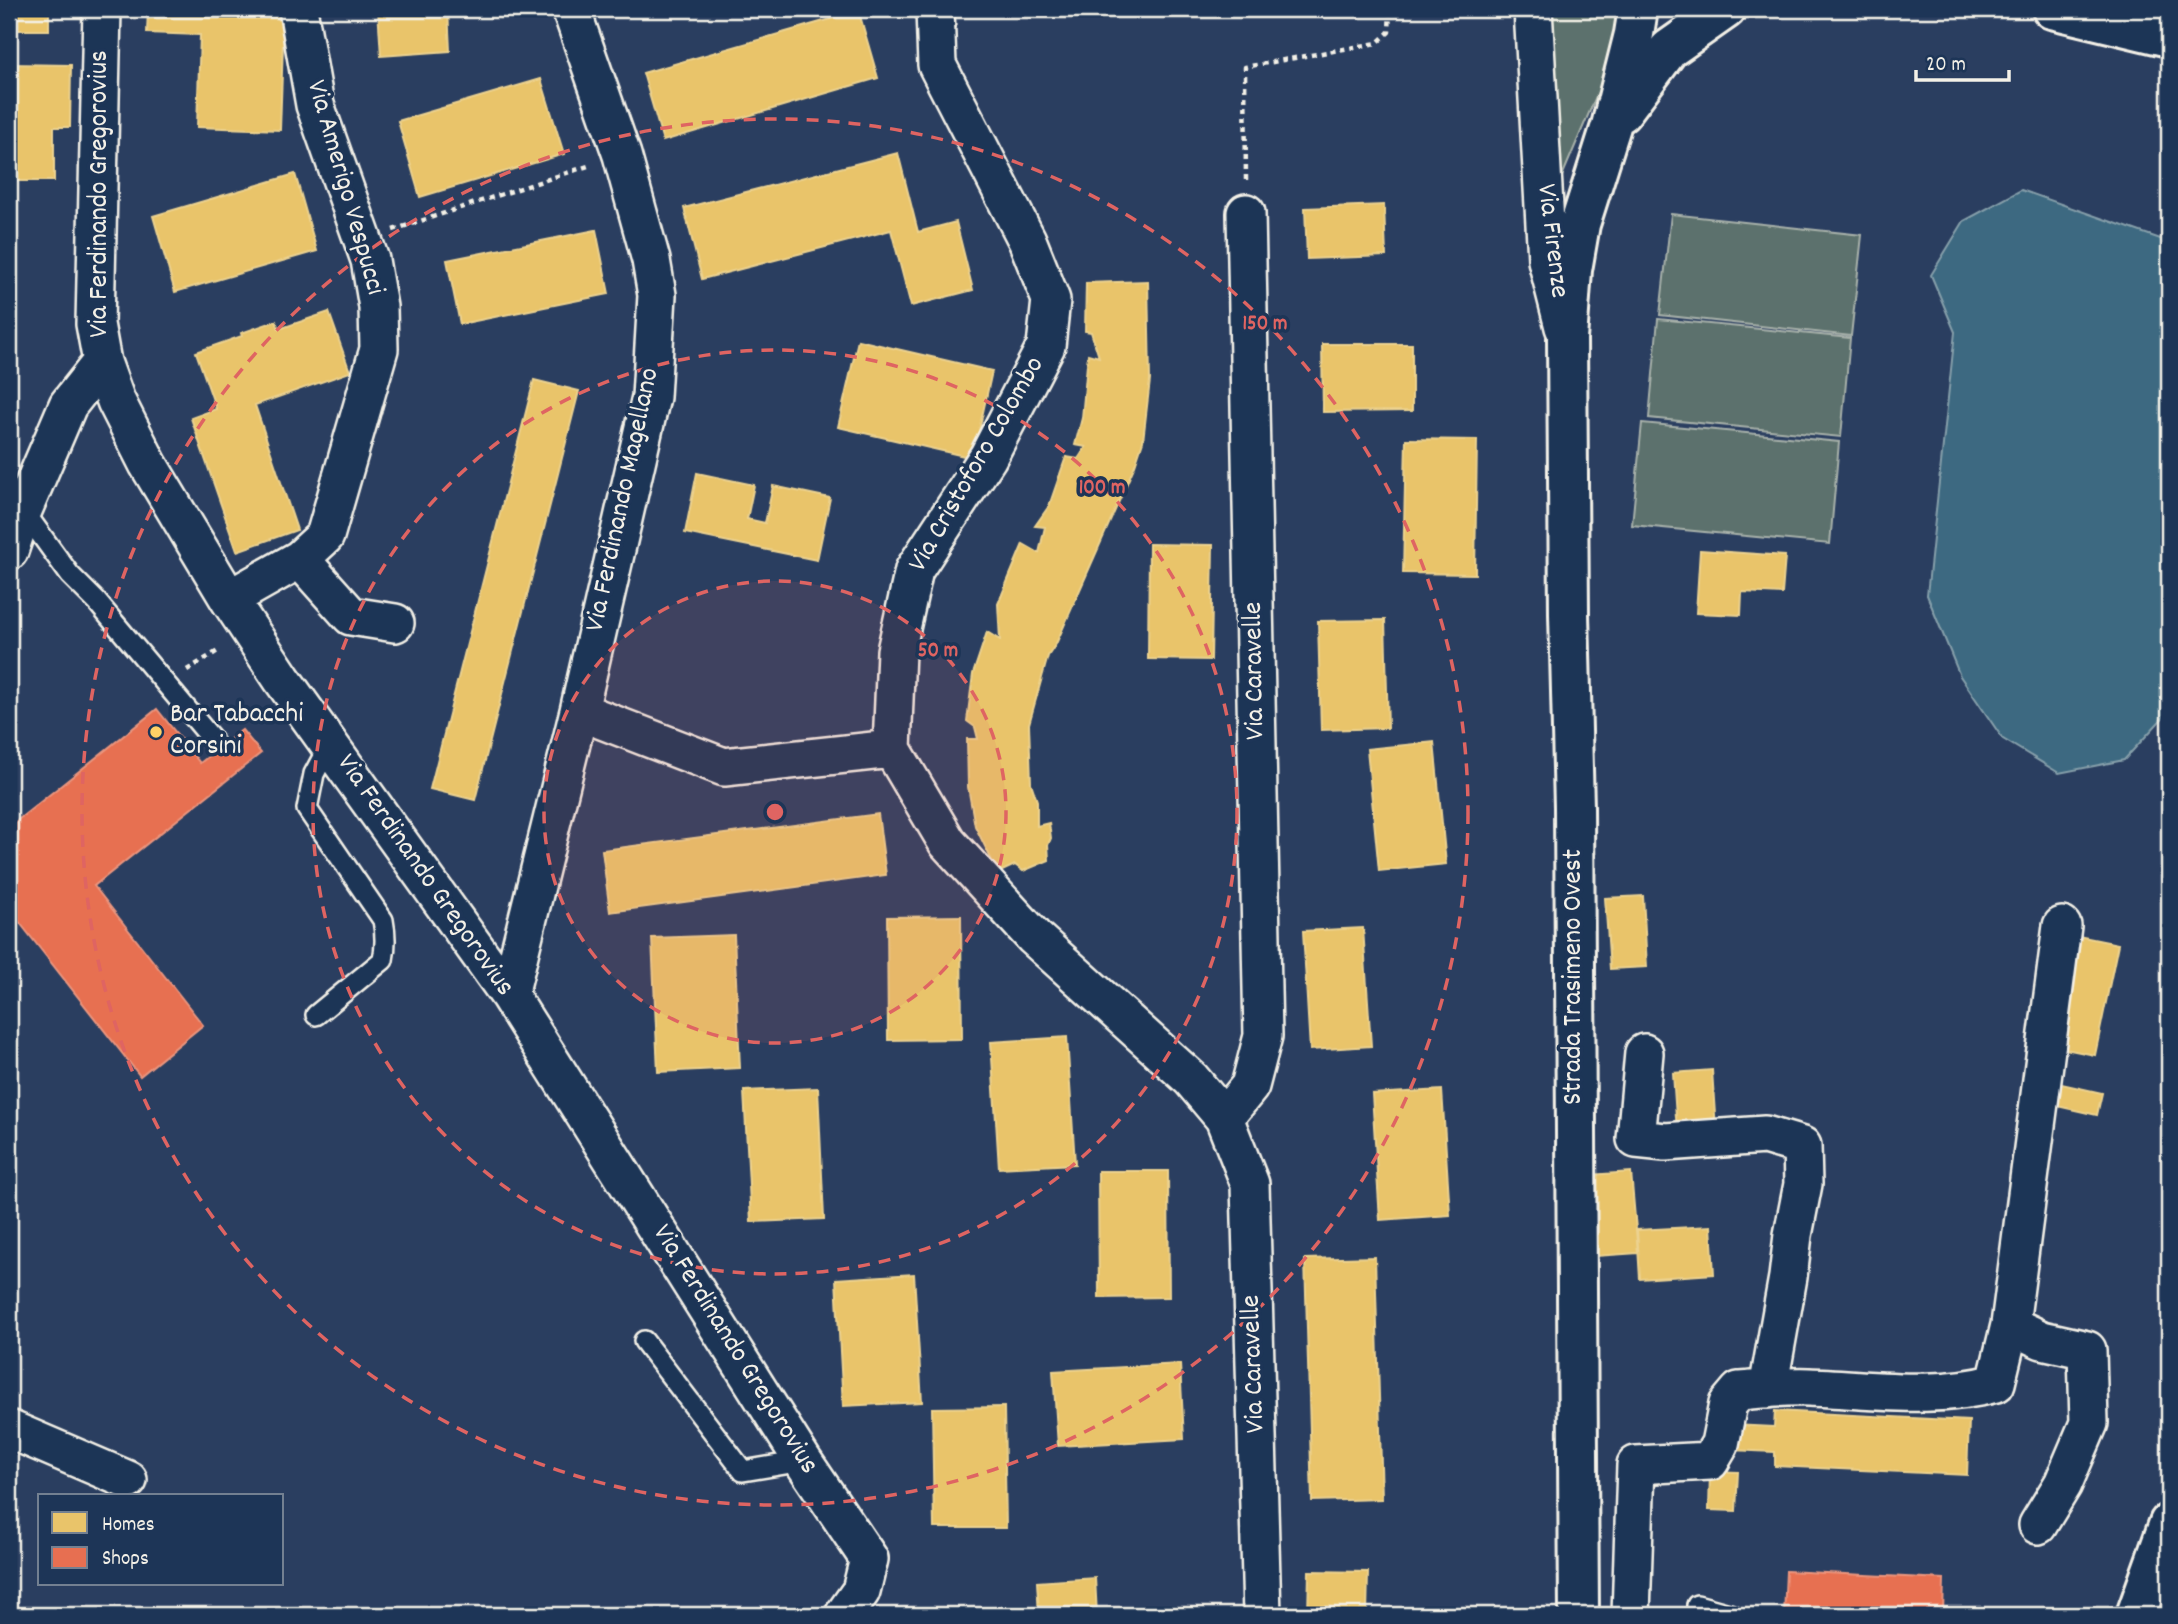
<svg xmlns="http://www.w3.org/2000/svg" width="2178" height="1624" viewBox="0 0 2178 1624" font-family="Dekko,sans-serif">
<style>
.green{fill:#5b716d;stroke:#a8b1aa;stroke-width:2}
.water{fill:#3d6981;stroke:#869faa;stroke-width:2}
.homes{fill:#e9c46a;stroke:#ecd290;stroke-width:2}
.shops{fill:#e76f51;stroke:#eb967e;stroke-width:2}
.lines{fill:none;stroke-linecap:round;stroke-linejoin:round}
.lane-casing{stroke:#f4f1e8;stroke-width:24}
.street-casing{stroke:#f4f1e8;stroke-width:42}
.secondary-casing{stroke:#f4f1e8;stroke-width:44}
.highway-casing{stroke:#f4f1e8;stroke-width:44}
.path{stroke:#f4f1e8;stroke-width:4.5;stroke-dasharray:5 5;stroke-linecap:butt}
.lane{stroke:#1d3557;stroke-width:19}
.street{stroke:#1d3557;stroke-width:37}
.secondary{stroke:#1d3557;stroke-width:38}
.highway{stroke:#1d3557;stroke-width:38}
.ring{fill:none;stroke:#df6462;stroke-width:3.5;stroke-dasharray:12 9}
.poi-dot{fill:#ffd166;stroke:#1d3557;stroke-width:2.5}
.labels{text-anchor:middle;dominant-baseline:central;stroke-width:7;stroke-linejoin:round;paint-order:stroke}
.street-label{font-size:28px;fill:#f4f1e8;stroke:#1d3557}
.poi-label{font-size:28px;fill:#f4f1e8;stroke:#1d3557;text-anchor:start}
.centre{fill:#df6462;stroke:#1d3557;stroke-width:3.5}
.ring-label{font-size:21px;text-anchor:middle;font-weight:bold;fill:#df6462;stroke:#1d3557;stroke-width:7;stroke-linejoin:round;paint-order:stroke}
</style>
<rect width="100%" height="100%" fill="#2a3e60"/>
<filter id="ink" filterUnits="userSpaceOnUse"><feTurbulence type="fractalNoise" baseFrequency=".0143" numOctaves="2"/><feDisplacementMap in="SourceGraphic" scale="14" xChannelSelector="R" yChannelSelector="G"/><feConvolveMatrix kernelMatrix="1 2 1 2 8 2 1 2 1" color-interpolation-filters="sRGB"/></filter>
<g filter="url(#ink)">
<path class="green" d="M1546 9H1617L1614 54 1555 193Z
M1671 214 1862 235 1851 336 1660 315Z
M1658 319 1850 338 1841 437 1649 418Z
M1642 423 1839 442 1830 544 1632 525Z"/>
<path class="water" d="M2021 190 2169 242V711L2124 760 2059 773 2003 739 1960 676 1927 595 1955 332 1931 275 1964 221Z"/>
<path class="homes" d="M9 9H49V30H9Z
M148 9H234V12L284 14 280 130 197 127 200 35 147 33Z
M378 9H448L450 51 381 56Z
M828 9H858L878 78 663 141 643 73 831 19Z
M9 64 71 65 70 127H54V181H9Z
M541 79 564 154 420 197 398 121Z
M898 153 918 232 956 222 973 290 911 306 891 230 702 279 684 208Z
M295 174 317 251 175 292 153 216Z
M1384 205 1386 256 1307 259 1305 208Z
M9 229H11V291H9Z
M596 230 609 294 460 324 447 260Z
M1148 281 1150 380 1143 441 1135 465 1056 644 1048 656 1029 724 1031 783 1037 801V826L1049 823 1051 838 1048 845 1049 860 1023 871 1015 865 998 873 975 826 968 787 967 739H978L975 727 967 721 973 674 987 632 1000 640 998 604 1023 544 1039 553 1045 527 1035 526 1049 506 1066 457 1078 459 1086 447 1075 445 1082 418 1088 354 1099 357 1091 332 1085 331 1086 283Z
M329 312 350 372 255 405 297 530 237 551 191 418 216 409 196 352 242 336 241 333 276 321 279 329Z
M858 340 992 371 973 458 838 427Z
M1322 344H1412V411L1323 412Z
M534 380 579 391 475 800 430 789Z
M1406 439 1477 440 1475 574 1403 573Z
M697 473 754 485 747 519 765 523 773 486 830 498 817 560 685 533Z
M1149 544 1213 545 1211 660 1148 659Z
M1700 550 1785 556 1782 594 1742 592 1741 615 1696 613Z
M1385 620 1388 728 1321 730 1318 621Z
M1434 742 1446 864 1379 871 1367 749Z
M878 814 886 875 610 912 602 850Z
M1643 896 1647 967 1610 969 1605 898Z
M961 916 962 1039 888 1040 887 917Z
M1363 928 1371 1046 1310 1050 1303 931Z
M734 935 740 1068 658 1072 652 938Z
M2078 936 2118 944 2095 1055 2055 1047Z
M1067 1037 1075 1164 999 1168 991 1042Z
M1712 1070 1716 1130 1677 1132 1673 1073Z
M2048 1081 2102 1093 2097 1115 2044 1103Z
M818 1088 824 1219 751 1222 744 1091Z
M1442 1090 1450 1215 1380 1220 1372 1094Z
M1098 1171H1168L1169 1297 1099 1298Z
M1631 1172 1638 1253 1596 1256 1590 1175Z
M1711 1226 1714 1274 1640 1279 1637 1230Z
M1375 1257 1382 1499 1312 1501 1305 1259Z
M914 1274 922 1402 843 1406 836 1279Z
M1180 1364 1184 1439 1058 1446 1053 1371Z
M1004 1407 1006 1528H934L932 1408Z
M1775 1411 1969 1421 1967 1475 1775 1466V1452L1732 1450 1733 1425 1774 1427Z
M1710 1471 1738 1472 1736 1511 1709 1510Z
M1309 1571 1368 1572 1367 1615H1308Z
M1095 1578 1097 1615H1039L1037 1582Z"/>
<path class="shops" d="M157 709 200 763 242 730 261 753 94 886 203 1025 140 1076 9 909V827Z
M1786 1571 1944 1579 1943 1615H1784Z"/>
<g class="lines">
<g class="lane-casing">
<path id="lane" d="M23 510 70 575 97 602 212 739
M316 1015 383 960C386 946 386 935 383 920L307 809 314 774 330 744
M644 1341 743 1471 803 1461
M1697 1615V1605L1733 1615"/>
</g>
<g class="street-casing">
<path id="street" d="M102 9 95 324 102 362 116 401 148 464 229 599 282 679 509 995 803 1461 869 1559 861 1591 844 1615
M1533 9 1547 260 1564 327
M9 551 23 510 68 405 102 362
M300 559 351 616 395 623
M229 599 300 559 325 536 379 349 378 307 370 260 315 105 298 9
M579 711 724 767 892 749
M892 749 947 842 1034 937 1191 1079 1224 1118 1250 1184 1262 1615
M892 749 896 651 914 570 988 457 1046 346 1051 300 1027 240 937 65 935 9
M509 995 579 711 651 397 657 295 651 260 622 155 571 9
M1644 1053 1636 1139 1665 1142 1765 1135 1802 1146 1803 1184 1793 1235 1788 1277 1768 1389
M1224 1118 1250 1086 1263 1036 1246 213
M2010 1325 2062 926
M9 1429 128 1480
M1631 1615 1636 1465 1710 1461 1720 1444 1728 1404 1739 1391C1762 1389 1786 1386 1809 1387 1870 1389 1936 1400 1996 1383L2010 1325 2042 1340 2087 1350 2089 1423 2063 1484 2038 1525"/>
</g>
<g class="secondary-casing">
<path id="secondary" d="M1621 113 1669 49 1726 9
M1579 1615 1574 807 1569 614 1567 339 1572 270 1580 224 1611 126 1634 34 1638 9"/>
</g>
<g class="highway-casing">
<path id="highway" d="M2052 9 2169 37
M2136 1615 2169 1523"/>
</g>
<path class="path" d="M1246 180 1245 67 1377 43 1389 32 1390 9
M393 230 591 165
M187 670 221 649"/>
<use href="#lane" class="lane"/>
<use href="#street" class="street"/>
<use href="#secondary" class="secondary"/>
<use href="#highway" class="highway"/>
</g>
</g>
<circle cx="775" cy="812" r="231" fill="#df6462" fill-opacity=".12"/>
<g class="ring">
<circle cx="775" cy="812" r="231"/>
<circle cx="775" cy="812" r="462"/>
<circle cx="775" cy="812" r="693"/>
</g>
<circle class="poi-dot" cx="156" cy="732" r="7"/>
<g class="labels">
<g class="street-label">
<text transform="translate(344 188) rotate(74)">Via Amerigo Vespucci</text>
<text transform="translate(101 194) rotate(-90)">Via Ferdinando Gregorovius</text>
<text transform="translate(1551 241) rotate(83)">Via Firenze</text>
<text transform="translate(978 465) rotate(-60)">Via Cristoforo Colombo</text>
<text transform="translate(624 500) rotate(-78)">Via Ferdinando Magellano</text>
<text transform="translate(1256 671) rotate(-91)">Via Caravelle</text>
<text transform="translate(424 876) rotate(55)">Via Ferdinando Gregorovius</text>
<text transform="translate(1575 977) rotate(-90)">Strada Trasimeno Ovest</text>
<text transform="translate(734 1350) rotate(58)">Via Ferdinando Gregorovius</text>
<text transform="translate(1255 1364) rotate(-92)">Via Caravelle</text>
</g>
<g class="poi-label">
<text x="170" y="716">Bar Tabacchi<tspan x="170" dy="32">Corsini</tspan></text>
</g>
</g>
<circle cx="775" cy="812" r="10" class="centre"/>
<g class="ring-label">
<text x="1265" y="329">150 m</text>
<text x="1102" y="493">100 m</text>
<text x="938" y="656">50 m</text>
</g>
<rect width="2178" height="1624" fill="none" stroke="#1d3557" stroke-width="35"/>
<rect x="18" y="18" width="2143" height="1589" fill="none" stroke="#f4f1e8" stroke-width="2.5" filter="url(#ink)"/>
<rect x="38" y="1494" width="245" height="91" fill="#1d3557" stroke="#738091" stroke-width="2"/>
<rect x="52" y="1512" width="35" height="21" fill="#e9c46a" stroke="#738091" stroke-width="2"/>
<text x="102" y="1530" font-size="21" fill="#f4f1e8">Homes</text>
<rect x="52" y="1547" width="35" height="21" fill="#e76f51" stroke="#738091" stroke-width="2"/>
<text x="102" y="1564" font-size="21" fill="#f4f1e8">Shops</text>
<path d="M1916 70v10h93v-10" fill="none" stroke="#f4f1e8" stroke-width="3.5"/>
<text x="1926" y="70" font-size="21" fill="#f4f1e8" stroke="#1d3557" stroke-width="5" paint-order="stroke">20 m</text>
</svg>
